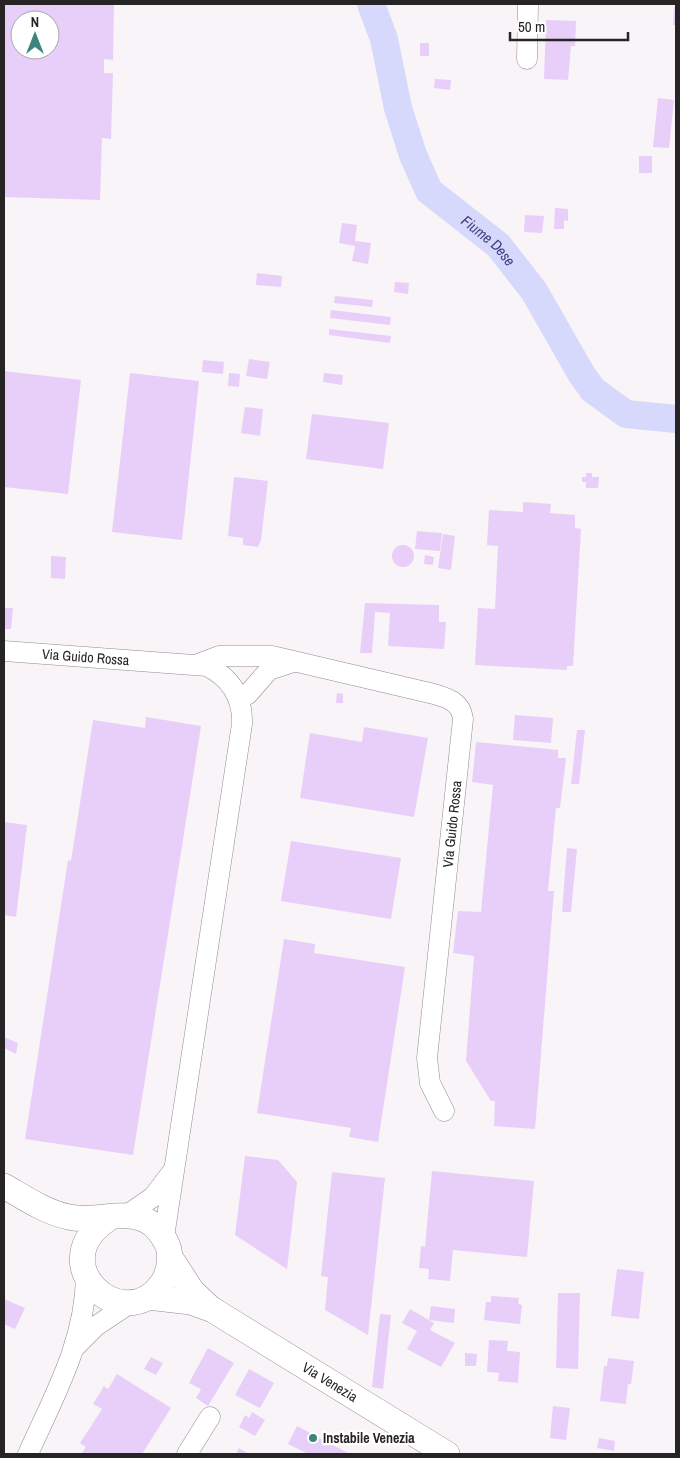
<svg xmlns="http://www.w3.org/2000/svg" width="680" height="1458" viewBox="0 0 680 1458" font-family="'Archivo Narrow',sans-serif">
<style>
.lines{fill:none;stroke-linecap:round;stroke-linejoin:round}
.river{stroke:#d6d9fc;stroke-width:28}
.building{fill:#e8cff9;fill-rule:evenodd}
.minor-casing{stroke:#908c8e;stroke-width:21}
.major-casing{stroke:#908c8e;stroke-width:26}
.minor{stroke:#fff;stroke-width:20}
.major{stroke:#fff;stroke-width:25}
.poi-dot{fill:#3d847f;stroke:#fff;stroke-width:2}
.labels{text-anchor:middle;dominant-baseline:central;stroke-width:4.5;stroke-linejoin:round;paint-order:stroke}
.street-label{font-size:14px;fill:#262425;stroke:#fff}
.poi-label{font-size:14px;font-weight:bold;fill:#262425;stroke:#fff;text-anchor:start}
.water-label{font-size:15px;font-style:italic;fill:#424184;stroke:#fff}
</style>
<rect width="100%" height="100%" fill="#f9f4f7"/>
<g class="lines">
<path class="river" id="s1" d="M371 4 384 39 398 108 413 155 429 191 498 245 534 291 582 375 593 390 626 414 676 419"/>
</g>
<path class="building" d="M4 4H114L113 60 104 59V73H113L111 139 102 138 100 200 4 197ZM20 20H50V50H20Z
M674 7H676V25H673Z
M546 20 576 21 575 46H571L568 80 544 79Z
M420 43H429V56H420Z
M435 79 451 80 450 90 434 88Z
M658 98 674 100 669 148 653 147Z
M639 156H652V173H639Z
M555 208 568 209V221L564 220V229H554Z
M525 215 544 216 542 233 524 232Z
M342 223 357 225 355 241 371 243 368 264 352 261 355 246 339 243Z
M257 273 282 276 281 287 256 285Z
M395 282 409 283 408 294 394 292Z
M335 296 373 300 372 307 334 303Z
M331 310 391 317 390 325 330 318Z
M329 329 391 336 390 343 329 335Z
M249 359 270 362 267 379 246 376Z
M203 360 224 362 223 374 202 372Z
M4 371 81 380 68 494 4 487Z
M130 373 199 381 182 540 112 532Z
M229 373 240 374 239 387 228 386Z
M324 373 343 375 342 385 323 382Z
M245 407 263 409 260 436 241 433Z
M312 414 389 423 383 469 306 459Z
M586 473H592V477H599L598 488H586V482H582V477H586Z
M234 477 268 481 261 540 258 547 243 545V538L228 536Z
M523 502 551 504 550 513 575 515V528L581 529 573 666H567V670L475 665 478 608 495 609 498 546 487 545 489 510 523 512Z
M417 531 442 533 440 551 415 549Z
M443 534 455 536 451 570 438 568Z
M392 556a11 11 0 1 1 22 0a11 11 0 1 1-22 0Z
M425 555 434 557 433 565 424 564Z
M51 556 66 557 65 579 51 578Z
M365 603 439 605V622H446L444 649 388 646 390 613 375 612 372 653H360Z
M4 608H13L11 629H4Z
M337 693 343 694V703H336Z
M515 715 553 718 551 743 513 740Z
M146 717 201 726 133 1155 25 1139 68 860 71 861 93 720 145 728Z
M364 727 428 738 414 817 300 798 310 733 362 742Z
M577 730H585L579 784H571Z
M476 742 558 750V758H566L560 808H556L548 891H554L535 1129 494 1126 495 1101H491L466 1061 474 956 453 953 458 911 481 912 493 785 472 782Z
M4 822 27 825 16 917 4 915Z
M291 841 401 858 391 919 281 901Z
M567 848 577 849 571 912H562Z
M284 939 315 944 314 953 405 967 378 1142 349 1137 351 1128 257 1113Z
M4 1037 18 1043 16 1054 4 1048Z
M245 1156 278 1160 297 1182 287 1269 235 1235Z
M432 1171 534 1181 527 1257 453 1250 450 1281 428 1279 429 1269 419 1268 421 1246 425 1247Z
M332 1172 385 1178 368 1335 325 1310 328 1277 321 1276Z
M617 1269 644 1272 639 1319 611 1316Z
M558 1293H580L578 1369 556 1368Z
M491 1296 519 1298 518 1304 522 1305 520 1324 484 1320 486 1302H491Z
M4 1299 25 1308 15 1329 4 1324Z
M431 1306 455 1309 454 1323 429 1320Z
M410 1309 434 1323 430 1330 455 1343 441 1367 407 1349 417 1331 402 1323Z
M380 1314 391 1315 383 1389 372 1387Z
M489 1340 508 1341 507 1351 520 1352 518 1383 498 1381 499 1373 487 1372Z
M208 1348 234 1363 208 1406 196 1398 201 1389 189 1383Z
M465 1353 477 1354 476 1366H465Z
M151 1357 163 1363 156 1375 144 1369Z
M608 1358 634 1361 631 1384H628L626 1404 600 1401 604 1366H607Z
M249 1369 274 1383 260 1408 235 1395Z
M117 1374 171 1408 142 1454H81L86 1447 80 1443 102 1409 93 1404 104 1386 108 1389Z
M553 1406 570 1408 566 1440 550 1438Z
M252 1412 265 1420 255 1436 239 1427 245 1415 249 1418Z
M297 1426 348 1453 347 1454H308L288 1444Z
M599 1438 615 1441 614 1451 597 1448Z
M239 1448 249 1454H236Z"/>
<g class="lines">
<g class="minor-casing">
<g id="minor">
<path d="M527 59 528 4"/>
<path id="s2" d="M4 651 207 666C231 678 243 697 242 724L164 1237"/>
<path d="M198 664 219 656H272L434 694C448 698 461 702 463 719L427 1058 430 1083 444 1111"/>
<path d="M239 699 248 694 269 670 293 662"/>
<path d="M127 1215 153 1197 172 1172"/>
<path d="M76 1346 96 1326 132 1302"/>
<path d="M28 1454C54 1396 85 1342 86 1277"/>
<path d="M187 1454 210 1417"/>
</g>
</g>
<g class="major-casing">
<g id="major">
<path d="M4 1186C25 1198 45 1212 69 1217 98 1224 136 1203 158 1230 163 1236 167 1242 169 1250 171 1263 168 1275 161 1285 122 1337 41 1263 108 1219"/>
<path d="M170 1257 192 1291 211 1309"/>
<path id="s3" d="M148 1297 191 1302 213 1310 447 1454"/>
</g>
</g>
<use href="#minor" class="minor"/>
<use href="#major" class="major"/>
</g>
<circle class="poi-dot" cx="313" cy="1438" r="5"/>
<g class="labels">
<g class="street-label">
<text stroke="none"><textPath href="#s2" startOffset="82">Via Guido Rossa</textPath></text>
<text transform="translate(452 824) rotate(-84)">Via Guido Rossa</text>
<text stroke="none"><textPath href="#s3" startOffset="204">Via Venezia</textPath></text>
</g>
<g class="poi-label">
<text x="323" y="1438">Instabile Venezia</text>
</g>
<g class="water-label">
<text stroke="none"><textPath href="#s1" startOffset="274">Fiume Dese</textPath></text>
</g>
</g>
<rect width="680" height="1458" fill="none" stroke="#262425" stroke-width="10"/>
<g transform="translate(35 35)"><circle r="24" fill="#ffffff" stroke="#a8a7a8"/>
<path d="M0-4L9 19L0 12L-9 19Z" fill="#3d847f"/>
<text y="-8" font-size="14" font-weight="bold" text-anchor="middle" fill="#262425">N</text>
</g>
<path d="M510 32v8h118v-8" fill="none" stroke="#262425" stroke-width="2.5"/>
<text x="518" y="32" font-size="15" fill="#262425" stroke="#ffffff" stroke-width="4" paint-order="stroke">50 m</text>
</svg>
